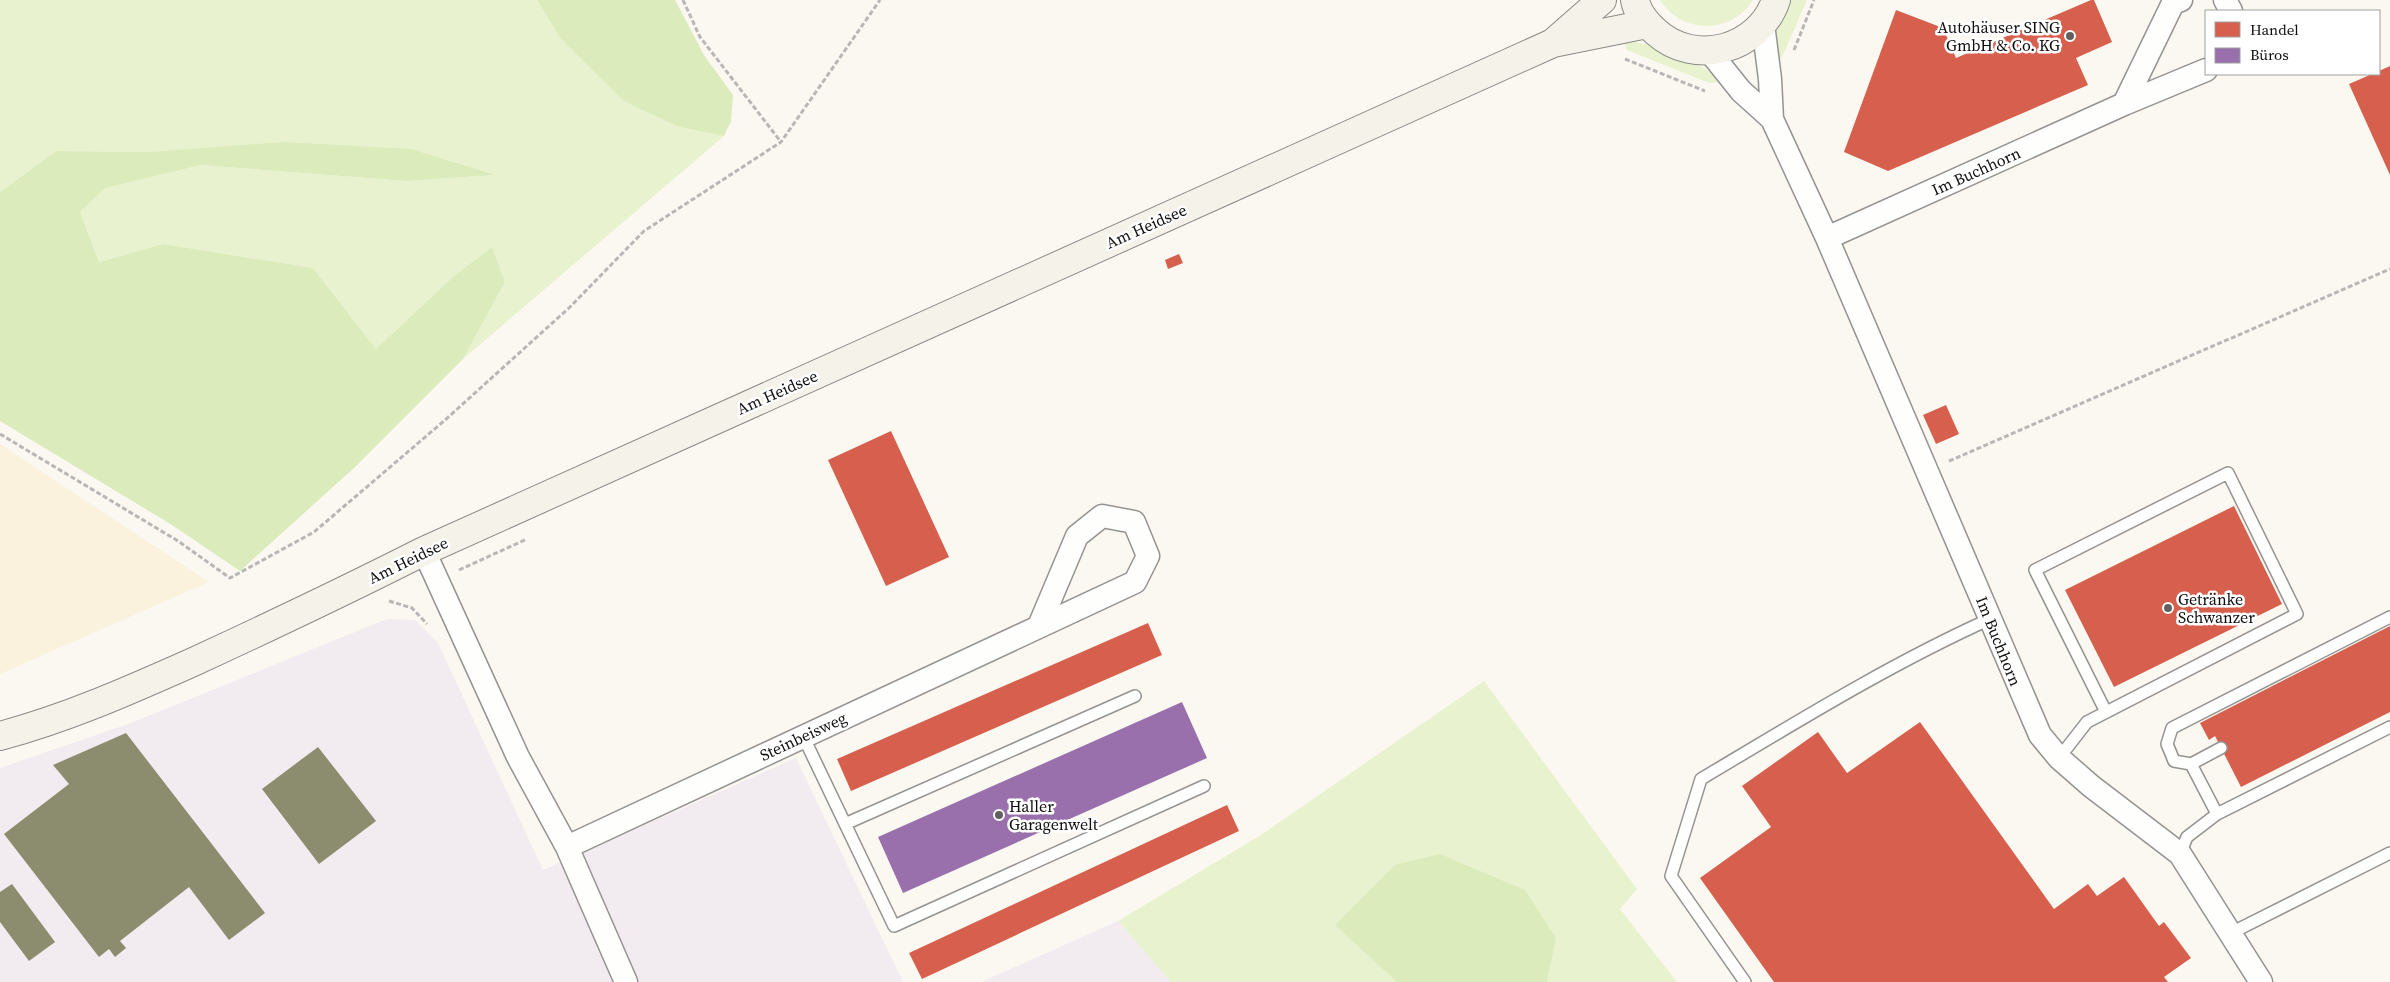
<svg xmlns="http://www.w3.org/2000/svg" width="2390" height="982" viewBox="0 0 2390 982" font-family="'Source Serif 4',serif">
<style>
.industrial{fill:#f2ebef}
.farmland{fill:#faf2dd}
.green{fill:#e9f2cf}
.forest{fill:#dbebbc}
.shops{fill:#d6604d}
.offices{fill:#9970ab}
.industry{fill:#8c8c6e}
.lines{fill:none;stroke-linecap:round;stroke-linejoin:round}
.service-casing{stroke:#959391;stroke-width:14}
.minor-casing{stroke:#959391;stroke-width:25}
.secondary-casing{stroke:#8b8a87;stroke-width:30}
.path{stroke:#b8b7b6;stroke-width:3;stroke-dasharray:5 2.5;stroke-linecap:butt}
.service{stroke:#fefefd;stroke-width:11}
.minor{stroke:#fefefd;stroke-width:22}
.secondary{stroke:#f5f2ea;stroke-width:28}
.poi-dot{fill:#61605e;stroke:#fff;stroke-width:2}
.labels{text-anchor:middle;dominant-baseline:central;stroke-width:5;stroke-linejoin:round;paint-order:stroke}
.poi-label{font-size:16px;fill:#0e0e0e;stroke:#fff;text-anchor:start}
.street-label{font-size:16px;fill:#0e0e0e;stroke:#fff}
</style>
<rect width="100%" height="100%" fill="#fbf8f2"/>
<path class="industrial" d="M387 619 415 620 438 643 543 870 796 758 903 982H0V768L131 723Z
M1118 921 1171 982H981Z"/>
<path class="farmland" d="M0 444 209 582 0 674Z"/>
<path class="green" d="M0 0H537L560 38 679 127 724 136 463 359 505 282 492 247 455 275 376 349 313 268 163 244 99 262 80 212 104 188 201 165 406 181 494 175 151 152 56 151 0 192Z
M1660 0H1753C1732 34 1682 35 1660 0Z
M1790 0H1807L1783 55 1776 66V35L1778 24Z
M1623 41C1666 45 1689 56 1723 82L1709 83 1627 50Z
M1484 681 1637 889 1620 909 1677 982H1547L1555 938 1336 925 1397 982H1171L1118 921 1261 835Z"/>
<path class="forest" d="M537 0H675L704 55 733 95 731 121 724 136 679 127 624 101 560 38Z
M283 142 411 149 495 175 406 181 201 165 105 188 80 212 99 262 163 244 313 268 376 349 455 275 492 247 505 282 463 359 355 467 240 571 172 525 0 421V192L56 151 151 152Z
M1440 854 1525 890 1556 938 1547 982H1397L1335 925 1395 865Z"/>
<path class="shops" d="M2091 0H2094L2112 42 2076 58 2088 85 1888 171 1844 152 1896 10 1943 28 1956 58Z
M2390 66V175L2349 84 2372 74H2379V71Z
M1179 254 1183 263 1168 269 1165 260Z
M1946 405 1959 434 1936 444 1923 415Z
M891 431 949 557 886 586 828 460Z
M2234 506 2282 604 2114 687 2065 590Z
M1148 623 1162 655 851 791 837 759Z
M2390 626V712L2241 787 2215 736 2209 740 2200 723Z
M1920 722 2054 909 2088 884 2097 896 2124 877 2159 926 2164 922 2191 958 2164 977 2168 982H1774L1700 878 1771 827 1742 786 1818 732 1847 773Z
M1227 805 1239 831 922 979 909 953Z"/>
<path class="offices" d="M1182 702 1207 758 903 893 878 837Z"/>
<path class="industry" d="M126 733 265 913 229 940 189 887 120 941 126 948 115 957 109 949 99 957 4 834 69 784 53 765Z
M318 747 376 821 319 864 262 789Z
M12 884 55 942 29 961 0 922V892Z"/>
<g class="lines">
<g class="service-casing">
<path id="service" d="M803 736 894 926 1204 786
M2221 748 2191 764 2174 761 2167 744 2172 728 2390 617
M2059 758 2087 722 2297 614 2228 473 2035 570 2106 712
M2191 764 2217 814
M845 824 1135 696
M2180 854 2187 837 2217 814 2390 727
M2231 933 2390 853
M1745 982 1671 876 1701 779C1795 723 1890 664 1990 619"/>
</g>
<g class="minor-casing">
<path id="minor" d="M2225 0 2231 11
M1763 24 1770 79 1772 119 1827 238 2040 735 2059 758 2091 786 2180 854 2261 982
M1709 51 1741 91 1772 119
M2124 104 2173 3 2181 0
M1827 238 2124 104 2206 70
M424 551 518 757 567 847 626 982
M567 847 1135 582 1148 556 1134 522 1102 516 1077 536 1039 626"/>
</g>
<g class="secondary-casing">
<path id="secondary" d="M1635 0C1637 12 1647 24 1656 32 1695 67 1759 50 1776 0
M1554 42 1602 0
M0 736C67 718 128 691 191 663 269 627 347 590 424 551L1553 43 1647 24"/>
</g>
<path class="path" d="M683 0 700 37 781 142
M1794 50 1814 0
M1625 59 1705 91
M0 434 178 541 230 578 314 532 444 421 570 307 644 231 781 142 880 0
M1949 461 2390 269
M459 570 527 539
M389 601 412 608 427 624"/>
<use href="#service" class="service"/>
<use href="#minor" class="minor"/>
<use href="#secondary" class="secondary"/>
</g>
<g class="poi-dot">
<circle cx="2070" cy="36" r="5"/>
<circle cx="2168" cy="608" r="5"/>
<circle cx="999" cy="815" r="5"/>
</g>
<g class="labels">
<g class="poi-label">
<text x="2060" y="27" text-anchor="end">Autohäuser SING<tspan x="2060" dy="18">GmbH &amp; Co. KG</tspan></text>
<text x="2178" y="599">Getränke<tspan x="2178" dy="18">Schwanzer</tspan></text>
<text x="1009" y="806">Haller<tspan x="1009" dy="18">Garagenwelt</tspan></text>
</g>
<g class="street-label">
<text transform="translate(1976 171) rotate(-24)">Im Buchhorn</text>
<text transform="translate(1146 226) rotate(-24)">Am Heidsee</text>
<text transform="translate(777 392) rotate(-24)">Am Heidsee</text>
<text transform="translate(408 560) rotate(-26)">Am Heidsee</text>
<text transform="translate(1999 641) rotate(68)">Im Buchhorn</text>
<text transform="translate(803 736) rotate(-25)">Steinbeisweg</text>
</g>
</g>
<rect x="2205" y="10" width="175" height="65" fill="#ffffff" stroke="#9f9f9f"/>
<rect x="2215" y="22" width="25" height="15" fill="#d6604d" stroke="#9f9f9f"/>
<text x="2250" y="35" font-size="15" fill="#0e0e0e">Handel</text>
<rect x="2215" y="48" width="25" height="15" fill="#9970ab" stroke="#9f9f9f"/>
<text x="2250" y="60" font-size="15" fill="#0e0e0e">Büros</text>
</svg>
